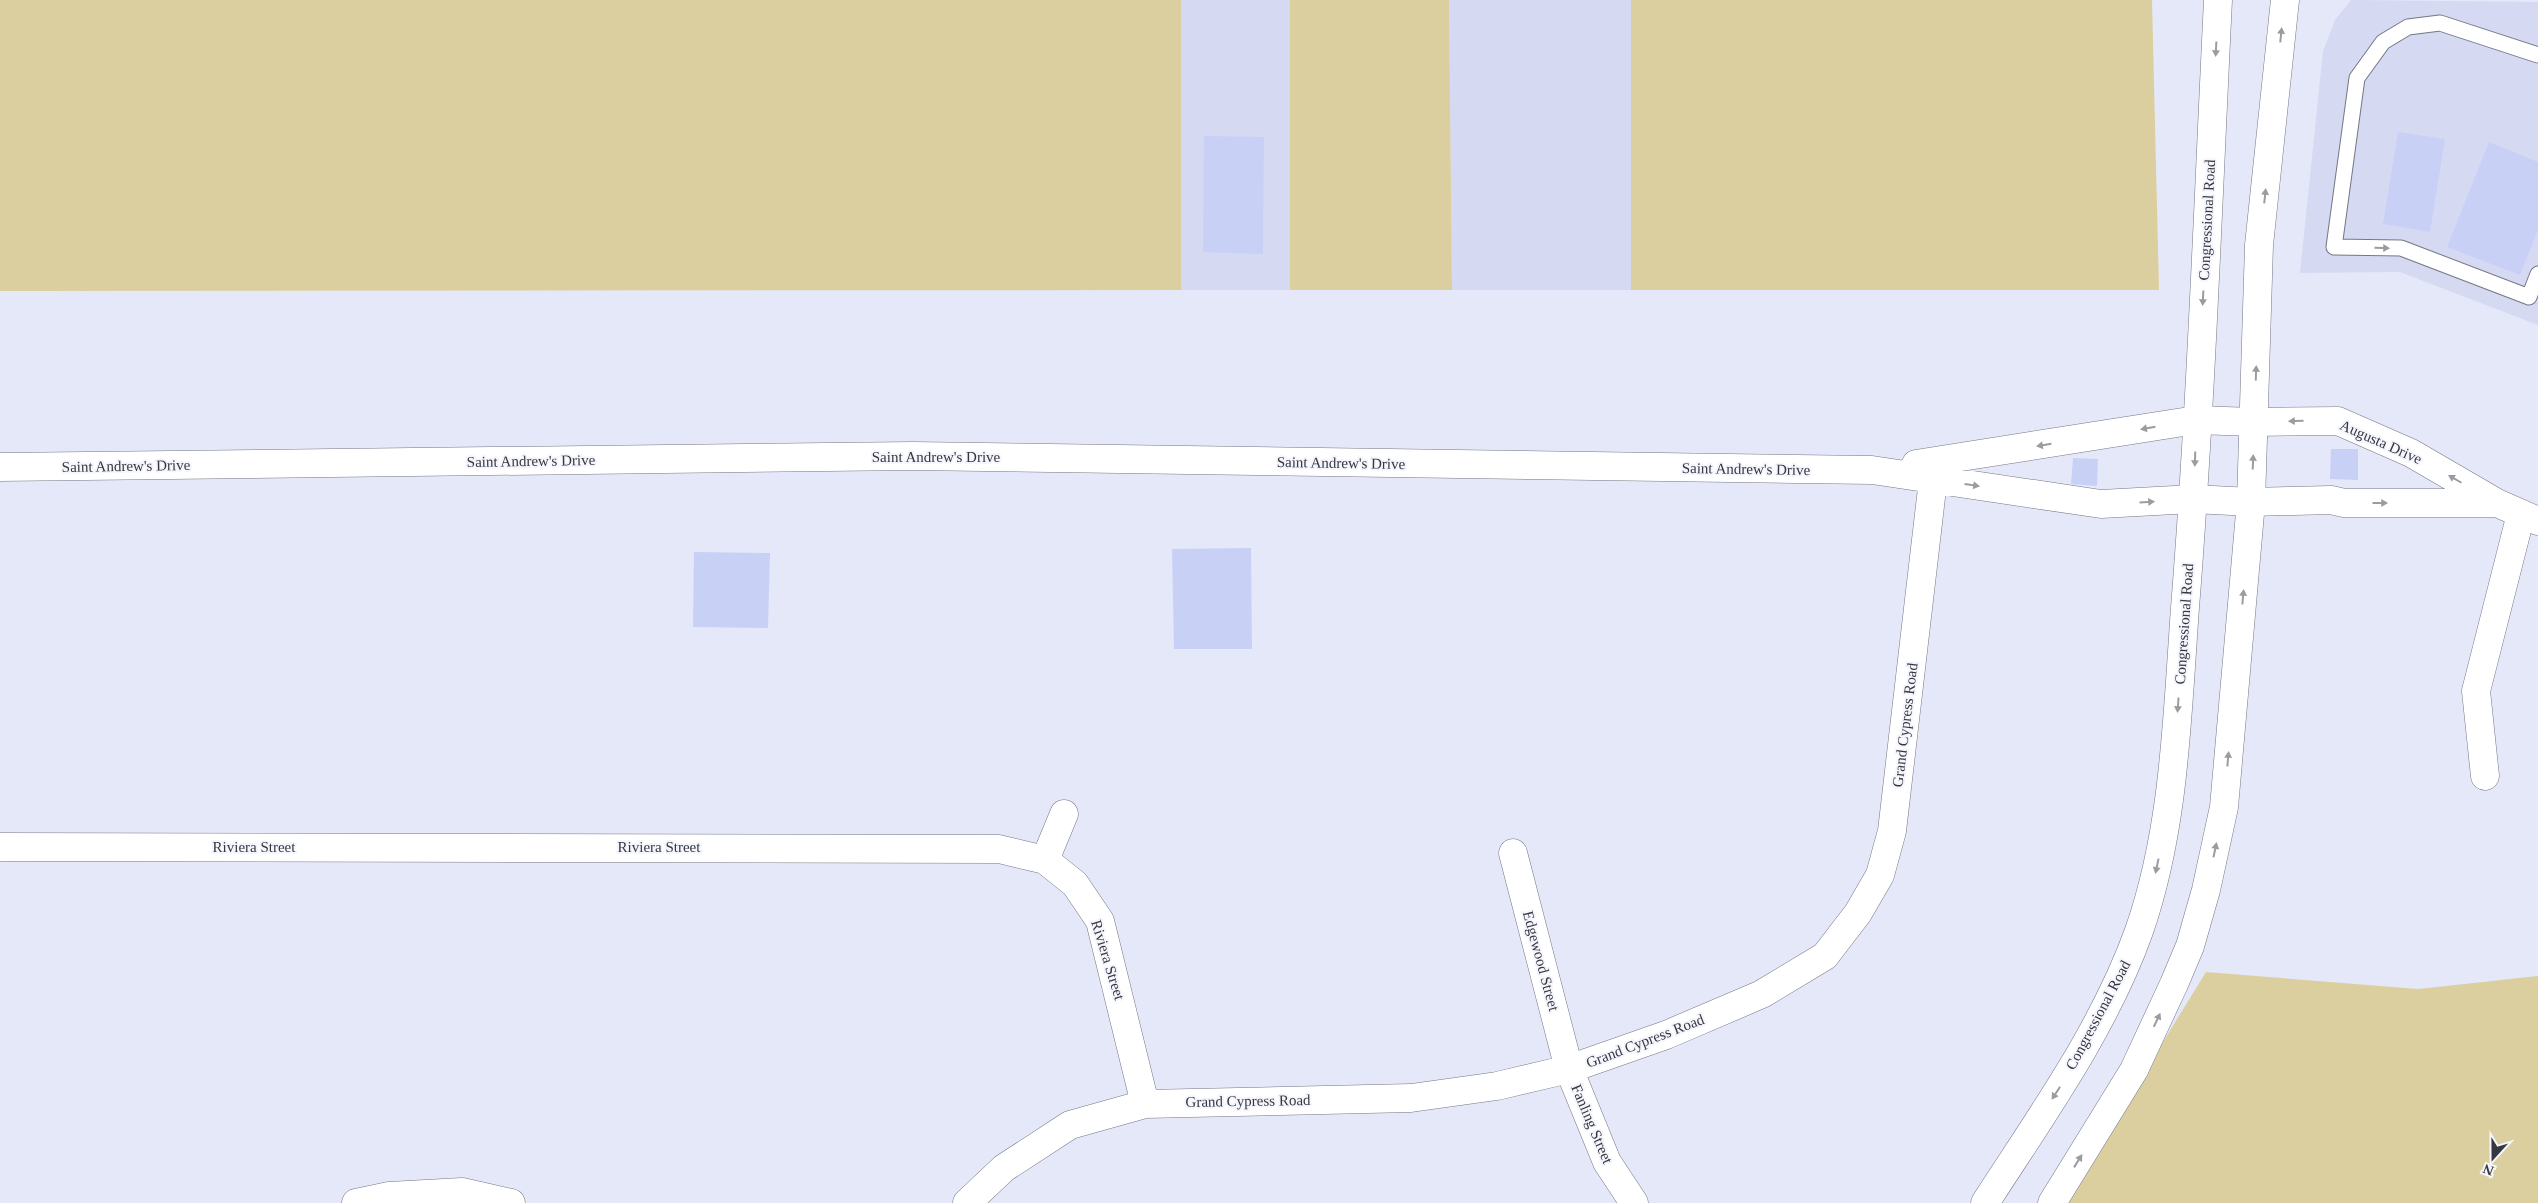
<svg xmlns="http://www.w3.org/2000/svg" width="2538" height="1203" viewBox="0 0 2538 1203" font-family="Georgia,serif">
<style>
.built{fill:#d5daf2}
.green{fill:#dccf9f}
.building{fill:#c8d0f6}
.lines{fill:none;stroke-linecap:round;stroke-linejoin:round}
.lane-casing{stroke:#747785;stroke-width:17}
.street-casing{stroke:#747785;stroke-width:29}
.secondary-casing{stroke:#747785;stroke-width:29}
.lane{stroke:#fff;stroke-width:15}
.street{stroke:#fff;stroke-width:28}
.secondary{stroke:#fff;stroke-width:28}
.oneway{fill:#9b9c9f}
.labels{text-anchor:middle;dominant-baseline:central;stroke-width:4;stroke-linejoin:round;paint-order:stroke}
.street-label{font-size:15px;fill:#37383f;stroke:#f5f6fd}
</style>
<rect width="100%" height="100%" fill="#e5e8f9"/>
<path class="built" d="M1181 0H1290V290H1181Z
M1449 0H1631V290H1452Z
M2351 0 2538 2V325L2400 272 2300 273 2323 51 2335 20Z"/>
<path class="green" d="M0 0H1181V290L0 291Z
M1290 0H1449L1452 290H1290Z
M1631 0H2152L2159 290H1631Z
M2206 972 2418 989 2538 976V1203H2064Z"/>
<path class="building" d="M2398 132 2445 139 2430 232 2383 224Z
M1204 136 1264 137 1263 254 1203 252Z
M2489 142 2538 162V230L2520 275 2447 247Z
M2331 449H2358V480L2330 479Z
M2073 458 2098 459 2097 486 2071 484Z
M1251 548 1252 649H1174L1172 549Z
M694 552 770 553 768 628 693 627Z"/>
<g class="lines">
<g class="lane-casing">
<path id="lane" d="M2538 55 2440 23 2408 27 2383 42 2357 78 2334 247 2401 248 2529 297 2538 274"/>
</g>
<g class="street-casing">
<path id="street" d="M1916 464 2196 420 2254 422 2338 421 2411 453 2497 503 2538 521
M0 467 913 456 1872 470 2101 504 2193 499 2251 502 2331 500 2344 503H2497
M2485 776 2476 691 2521 514
M0 847 999 849 1045 860 1075 884 1100 921 1145 1104
M1513 853 1569 1069 1607 1162 1634 1203
M1045 860 1064 814
M356 1203 389 1196 462 1192 511 1203
M967 1203 1004 1168 1070 1125 1145 1104 1411 1098 1497 1086 1569 1069 1666 1035 1762 994 1825 956 1858 913 1880 875 1892 831 1935 463"/>
</g>
<g class="secondary-casing">
<path id="secondary" d="M1985 1203C2041 1116 2104 1029 2139 931 2175 828 2177 716 2185 608 2201 406 2208 203 2218 0
M2052 1203 2134 1070 2174 984 2190 946 2206 890 2224 807 2251 502 2259 245 2285 0"/>
</g>
<use href="#lane" class="lane"/>
<use href="#street" class="street"/>
<use href="#secondary" class="secondary"/>
</g>
<defs><path id="oneway-solid" d="M-6-.8H1V-3.2L6.5 0L1 3.2V.8H-6Z" transform="scale(1.25)"/></defs>
<g class="oneway">
<use href="#oneway-solid" transform="translate(2281 35) rotate(-84)"/>
<use href="#oneway-solid" transform="translate(2216 49) rotate(93)"/>
<use href="#oneway-solid" transform="translate(2265 196) rotate(-84)"/>
<use href="#oneway-solid" transform="translate(2382 248) rotate(1)"/>
<use href="#oneway-solid" transform="translate(2203 298) rotate(93)"/>
<use href="#oneway-solid" transform="translate(2256 373) rotate(-88)"/>
<use href="#oneway-solid" transform="translate(2296 421) rotate(179)"/>
<use href="#oneway-solid" transform="translate(2148 428) rotate(170)"/>
<use href="#oneway-solid" transform="translate(2044 445) rotate(171)"/>
<use href="#oneway-solid" transform="translate(2195 459) rotate(92)"/>
<use href="#oneway-solid" transform="translate(2253 462) rotate(-88)"/>
<use href="#oneway-solid" transform="translate(2455 479) rotate(-150)"/>
<use href="#oneway-solid" transform="translate(1972 485) rotate(8)"/>
<use href="#oneway-solid" transform="translate(2147 502) rotate(-3)"/>
<use href="#oneway-solid" transform="translate(2380 503)"/>
<use href="#oneway-solid" transform="translate(2243 597) rotate(-85)"/>
<use href="#oneway-solid" transform="translate(2178 705) rotate(94)"/>
<use href="#oneway-solid" transform="translate(2228 759) rotate(-85)"/>
<use href="#oneway-solid" transform="translate(2215 850) rotate(-78)"/>
<use href="#oneway-solid" transform="translate(2157 866) rotate(102)"/>
<use href="#oneway-solid" transform="translate(2157 1020) rotate(-65)"/>
<use href="#oneway-solid" transform="translate(2056 1093) rotate(123)"/>
<use href="#oneway-solid" transform="translate(2078 1161) rotate(-58)"/>
</g>
<g class="labels">
<g class="street-label">
<text transform="translate(2207 220) rotate(-87)">Congressional Road</text>
<text transform="translate(2381 442) rotate(24)">Augusta Drive</text>
<text x="936" y="457">Saint Andrew's Drive</text>
<text transform="translate(531 461) rotate(-1)">Saint Andrew's Drive</text>
<text transform="translate(1341 463) rotate(1)">Saint Andrew's Drive</text>
<text transform="translate(126 466) rotate(-1)">Saint Andrew's Drive</text>
<text transform="translate(1746 469) rotate(1)">Saint Andrew's Drive</text>
<text transform="translate(2184 624) rotate(-86)">Congressional Road</text>
<text transform="translate(1905 725) rotate(-83)">Grand Cypress Road</text>
<text x="254" y="847">Riviera Street</text>
<text x="659" y="847">Riviera Street</text>
<text transform="translate(1108 960) rotate(73)">Riviera Street</text>
<text transform="translate(1541 961) rotate(75)">Edgewood Street</text>
<text transform="translate(2098 1015) rotate(-62)">Congressional Road</text>
<text transform="translate(1645 1041) rotate(-21)">Grand Cypress Road</text>
<text transform="translate(1248 1101) rotate(-1)">Grand Cypress Road</text>
<text transform="translate(1592 1124) rotate(67)">Fanling Street</text>
</g>
</g>
<g transform="translate(2493 1158) rotate(201)" stroke="#f5f6fd" stroke-width="4" paint-order="stroke">
<path d="M0-4L9 19L0 12L-9 19Z" fill="#37383f"/>
<text y="-8" font-size="14" font-weight="bold" text-anchor="middle" fill="#37383f">N</text>
</g>
</svg>
